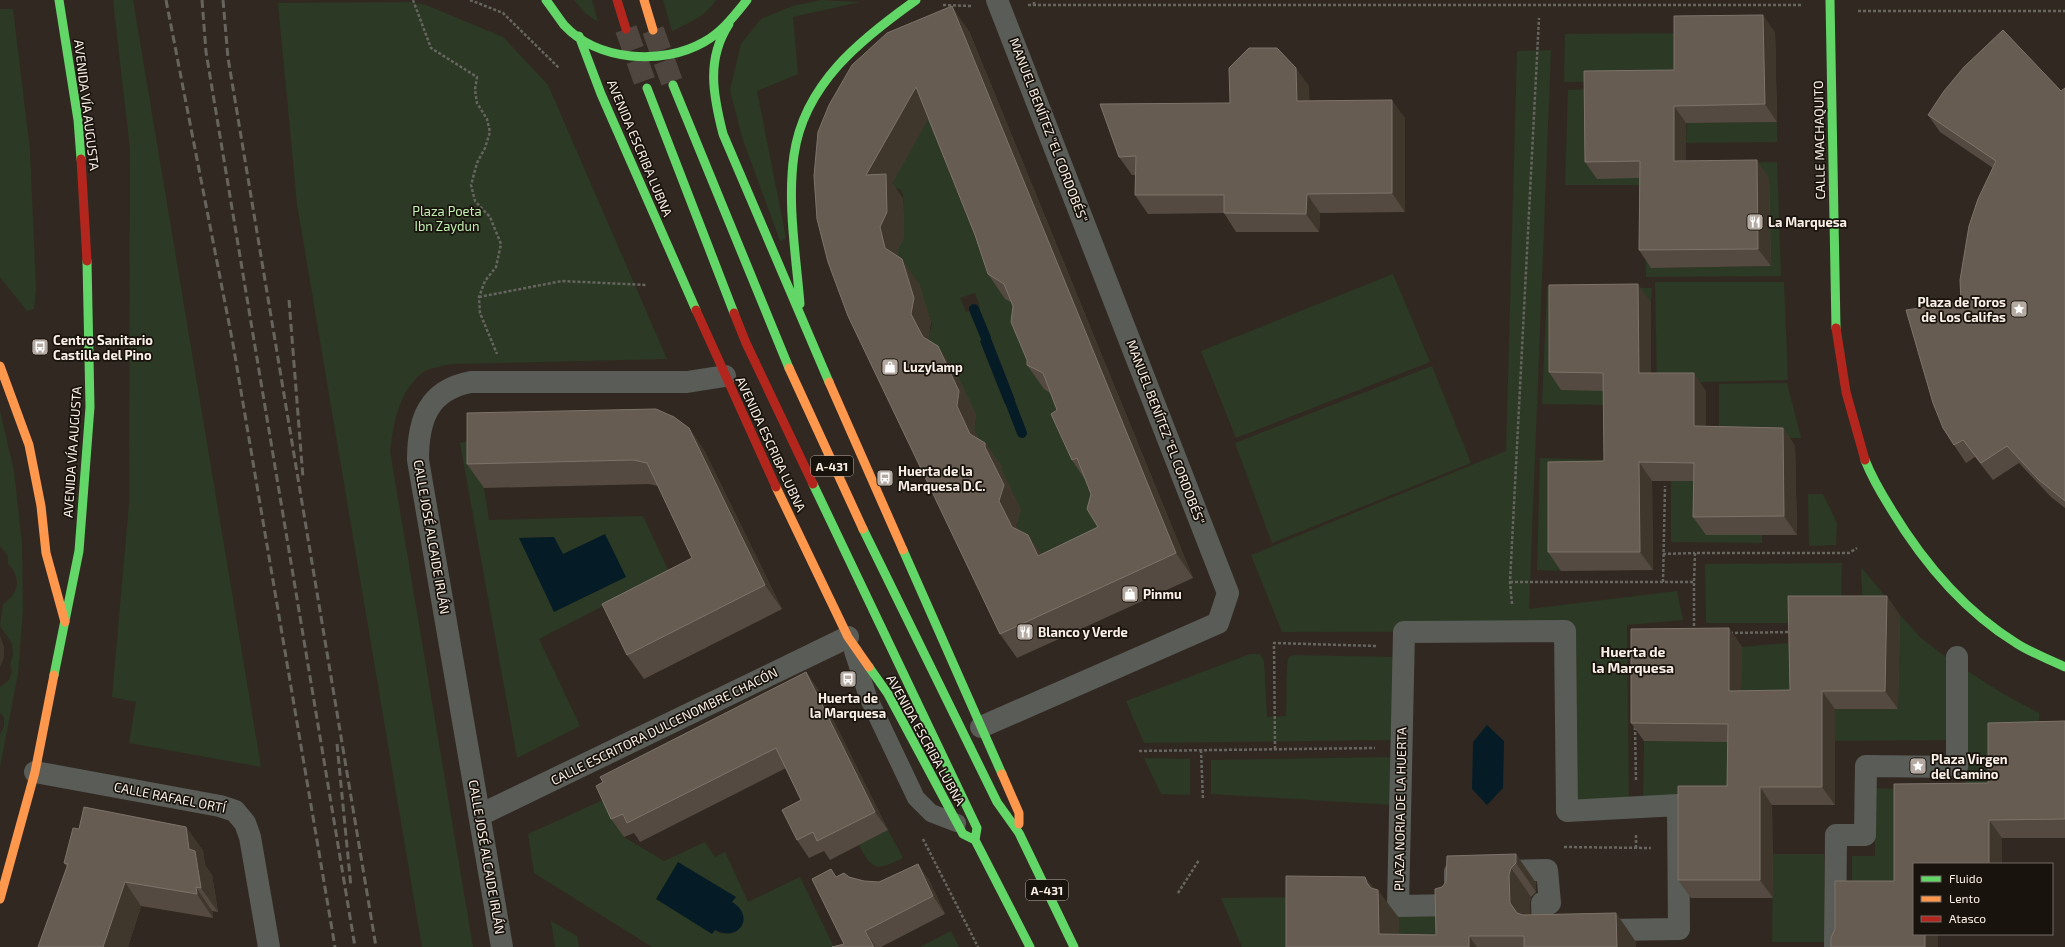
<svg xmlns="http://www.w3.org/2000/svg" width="2065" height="947" viewBox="0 0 2065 947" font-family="'Exo 2',sans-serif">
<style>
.green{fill:#2c3924;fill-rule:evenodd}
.water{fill:#051c26}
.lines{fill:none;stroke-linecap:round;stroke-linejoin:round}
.stream{stroke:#051c26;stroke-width:10}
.primary-tunnel{stroke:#4f473f;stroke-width:22;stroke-dasharray:22 11;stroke-linecap:butt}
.path{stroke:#666560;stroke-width:2.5;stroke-dasharray:3 2;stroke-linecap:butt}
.lane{stroke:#5a5c57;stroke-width:18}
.street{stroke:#5a5c57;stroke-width:22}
.fast{stroke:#63d668;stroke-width:9}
.slow{stroke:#ff974d;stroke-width:9}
.jam{stroke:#b3261e;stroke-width:9}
.rail{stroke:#67645d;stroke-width:3;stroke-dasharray:8 4;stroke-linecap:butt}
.wall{fill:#544a41;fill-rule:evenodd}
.shaded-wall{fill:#3f362c}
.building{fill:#665c52;stroke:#7d736a;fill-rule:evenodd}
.labels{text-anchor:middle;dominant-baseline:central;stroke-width:3.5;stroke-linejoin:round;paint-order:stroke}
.shield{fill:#19130d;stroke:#b6aea6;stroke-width:1}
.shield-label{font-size:12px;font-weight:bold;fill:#faf0e7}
.street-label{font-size:13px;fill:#faf0e7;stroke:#19130d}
.park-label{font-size:13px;fill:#c2f0b1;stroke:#19130d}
.poi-label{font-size:13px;font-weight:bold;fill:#faf0e7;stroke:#19130d;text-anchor:start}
.neighbourhood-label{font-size:14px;font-weight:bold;fill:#faf0e7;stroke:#19130d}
</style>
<rect width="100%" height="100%" fill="#312921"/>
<path class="green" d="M113 0H133L261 767 129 743 136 702 112 697 129 504 130 149Z
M574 0H592L598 22 585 13Z
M663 0H716C706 16 689 23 672 31Z
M821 0 860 2 793 17 798 74 757 91 786 238 780 241 742 137 730 90 741 44 761 19 792 6Z
M410 2 426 5 503 37 548 85 667 359 451 364C443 366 428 368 422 373 398 393 394 423 390 451L473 947H422L297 204 278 3Z
M0 9H13L30 150 36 289 34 309 27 311 0 277Z
M1682 33 1683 81 1564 82 1565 34Z
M1551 50 1529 609 1677 591 1683 620 1627 625 1629 808 1567 811 1565 631 1282 632 1251 555 1506 451 1517 51Z
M1596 89 1652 178 1651 268 1770 266 1686 163 1777 162 1781 276 1646 277 1645 185H1565L1568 90Z
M928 113 1011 303 1046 390 1051 393 1110 523 1032 558 1014 519 1019 516 1021 510 999 465 990 466 971 425 975 423 976 416 955 371 949 367 944 370 926 334 930 332 932 324 917 282 904 280 895 243 901 242 904 236 903 194 900 189 893 188V168ZM975 293 980 307 966 312 960 298ZM990 336 1015 400 1005 404 980 341Z
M1777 122V142L1686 143 1687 123Z
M1393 274 1430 362 1236 438 1201 351Z
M1655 282H1784L1788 380 1657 383Z
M1547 287 1652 288 1651 302 1616 391V405L1542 404Z
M1432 366 1471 463 1272 543 1235 443Z
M1787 383 1801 438 1719 437V384Z
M0 411 14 471 22 544 23 609 18 674 0 767V735L4 726V717L0 713V687L9 680 12 671 10 664 13 655 12 643 0 626 3 604C19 594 22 577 8 564V556L0 546Z
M1606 418 1617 479 1561 571 1537 570 1540 458 1603 460Z
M484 437V488L489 520 643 516 669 572 539 639 580 726 517 758 460 443ZM554 537 562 555 519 538Z
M1671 481H1707L1762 535V543L1671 542Z
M1808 494H1823L1837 523 1836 545 1809 546Z
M1842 563 1841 615 1801 623H1706L1705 564Z
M1861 567 1895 608H1863Z
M1900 615 1921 638 1946 657 1947 740 1835 741V709H1898Z
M1802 642 1803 708 1741 709 1742 647Z
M1250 654H1260L1264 661 1267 717 1286 716 1287 667 1288 659 1292 655 1392 657 1398 661 1392 740 1144 743 1126 701Z
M1966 670 2005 695 2039 713V741L2001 790 1965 791Z
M1644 741 1740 742V805L1643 806Z
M1396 757 1394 805 1211 794V760Z
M1144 758 1190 759V795L1161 794Z
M1874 788 1900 789 1898 887 1852 888V856H1875Z
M605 799 624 837 664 861 705 842 715 857 725 852 748 902 800 877 834 947H652L534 873 528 834ZM678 863 732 902 722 934 715 930 712 934Z
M888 830 903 858C878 870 872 872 859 845Z
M1773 854H1824L1825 942H1772Z
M1302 897 1303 947H1242L1221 898Z
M1455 905 1456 947H1399L1398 906Z
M551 921 577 936 579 947H555Z
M951 931 959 947H920Z"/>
<path class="water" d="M990 336 1015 400 1005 404 980 341Z
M605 534 626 577 554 612 519 538 554 537 563 554Z
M1487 725 1504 741 1503 788 1487 805 1472 789 1473 742Z
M678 862 736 897 732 902C756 916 739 943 715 930L712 934 656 899Z"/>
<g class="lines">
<path class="stream" d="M974 309 986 338
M1010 402 1022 433"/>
<path class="primary-tunnel" d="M626 29 647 88
M653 30 673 85"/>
<path class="path" d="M413 0 431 48 477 77 475 90 477 103 487 119 490 132 485 148 477 163 471 185 475 201 490 217 501 244 496 267 485 281 479 297 480 313 497 354
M470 0 503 13 559 68
M943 5 971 6
M1028 5H1803
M1034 5V0
M1858 11H2065
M479 297 562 281 646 285
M1663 554 1695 553
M1510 582H1694L1695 553H1849L1857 548
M1663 582 1665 486
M1512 604 1510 582 1539 18
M1694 631V582
M1730 633 1791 632
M1635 727 1636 780
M1275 749 1274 643 1376 646
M1201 750 1203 800
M1139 751 1375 748
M923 839 978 947
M1564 847 1651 848
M1636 848V835
M1178 893 1199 860"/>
<path class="lane" d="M853 651 868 697 916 798 931 813 957 823"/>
<path class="street" d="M1565 631 1567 811 1678 805 1679 929 1543 931 1542 903H1550L1547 870 1455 872V905L1398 906 1404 632Z
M981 727 1218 623 1228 593 997 0
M35 772 220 806 235 811 245 823 250 837 269 947
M480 815 848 637
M502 947 418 460C418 420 428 390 471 382H687L725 376
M1835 947 1836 835H1865L1866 766 1957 767V657"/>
<path class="fast" d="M59 0 78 120 81 159
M546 0C552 8 558 17 564 25 597 61 662 66 704 42 722 32 734 16 747 0
M1830 0 1836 328
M729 24C706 59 713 95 723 134L829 382
M579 36 601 94 696 310
M673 85 789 368
M647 88 734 313
M800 304C796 255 787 204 794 155 804 84 861 39 916 0
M1865 460C1872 478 1881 493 1891 509 1923 562 1963 610 2016 643 2031 653 2049 659 2065 667
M813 484 977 828 975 840
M863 529 997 802 1019 833 1074 947
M903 550 1002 774
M869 667 888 694 963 834 975 840 1030 947
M54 675 79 551 90 407 87 261"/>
<path class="slow" d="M644 0 653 30
M0 366 29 445 41 506 46 553 65 622
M789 368 863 529
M829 382 903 550
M776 487 848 637 869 667
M1002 774 1019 813V824
M0 899 35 772 54 675"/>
<path class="jam" d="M617 0 626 29
M81 159 87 261
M696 310 776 487
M734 313 746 343 813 484
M1836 328 1846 392 1865 460"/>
<path class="rail" d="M166 0 233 344 335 947
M202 0 206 52 355 947
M223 0 228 58 376 947
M289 300 303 478
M337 744 351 887"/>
</g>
<path class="wall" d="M969 31 1193 578 1017 658 1000 634 817 219ZM928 119 975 235 988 274 1005 299 1011 302 1027 360V365L1044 389 1050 393 1057 410 1072 460 1086 481 1091 494 1098 527 1041 554 1028 535 1019 531 1016 525 1021 510 1002 471V467L985 443 978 438 974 430 976 415 955 371 930 341 928 338 931 322 919 284 898 257 897 251 904 237 903 199 892 183Z
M1775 32 1777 122 1686 123V161L1769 178 1771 266 1651 268 1639 250V178L1597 179 1585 162 1674 70Z
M1309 86V101L1405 118V212L1320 213 1319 232H1236L1224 213 1148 214 1135 195 1136 175H1132L1119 157 1230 103Z
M2065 88V508L2051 497 2019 463 1993 480 1975 457 1966 463 1954 445 1961 302 1993 168 1940 132 1928 115 2061 91Z
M1651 302V373L1706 391V426L1783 428 1795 446 1797 535H1706L1693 517 1694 481H1652L1653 570 1561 571 1548 552 1604 461V391L1561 390 1549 372Z
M689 428 705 452 782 609 644 679 627 655 692 558 658 486 649 484 484 488 467 464Z
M1900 615 1898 709H1835V805H1772L1773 898H1691L1678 880 1727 786V742L1644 741 1631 723 1729 628 1742 647 1741 691 1790 690Z
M806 672 819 691 888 830 830 860 824 851 809 858 797 840 801 800 786 768 640 842 634 833 624 837 611 819Z
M2065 721V838H2002V864H1914L1894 881 1988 783Z
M186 827 203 851 205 865 212 875 218 912 212 911 213 918 141 906 128 947H38L67 867 64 863 79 829Z
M1516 854 1536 883V892L1531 897 1530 903V915L1616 913 1636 942V947H1286L1374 889 1399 918V934L1436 935 1442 887Z
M918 864 930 882 945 914 881 947H832L844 944 836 876 849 877 864 881 879 882Z"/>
<path class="shaded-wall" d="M952 6 969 31 1193 578 1176 553Z
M1763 15 1775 32 1777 122 1765 104Z
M1296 68 1309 86 1310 119 1297 101Z
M916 87 933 111 892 183 903 199 904 237 897 251 902 273 885 248 866 175Z
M1392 100 1405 118V212L1392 193Z
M1674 106 1686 123V178L1674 161Z
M1757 160 1769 178 1771 266 1758 249Z
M1307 194 1320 213 1319 232 1306 214Z
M902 259 919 284 931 322 928 338 940 362 923 337 911 314Z
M1638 284 1651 302V391L1639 373Z
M938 346 955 371 976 415 974 430 987 458 970 434 957 406Z
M1694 373 1706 391V444L1694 426Z
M689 428 705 452 782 609 765 585Z
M1783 428 1795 446 1797 535 1784 516Z
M985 443 1002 467V471L1021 510 1016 525 1029 551 1012 527 999 501 985 447Z
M1639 462 1652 481 1653 570 1640 552Z
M1028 535 1045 559 1038 556Z
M1887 596 1900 615 1898 709 1885 691Z
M1729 628 1742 647 1741 709 1729 691Z
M0 636 4 647V658L0 667Z
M806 672 819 691 888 830 875 812Z
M1822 691 1835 709V805L1822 787Z
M1760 787 1772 805 1773 898 1760 880Z
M1989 820 2002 838V864H1989Z
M186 827 203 851 205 865 212 875 218 912 201 888 189 849Z
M1516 854 1536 883V892L1516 863Z
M918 864 930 882 945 914 933 896Z
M1511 868 1531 897 1530 903 1531 932 1517 913 1510 903 1509 875Z
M1365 877 1379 895 1378 890 1399 918V947L1379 934Z
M125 882 141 906 128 947H103Z
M196 887 212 911 213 918 197 894Z
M1616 913 1636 942V947H1617Z
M865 931 876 947H874Z
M1925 934H1938V947H1925Z
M1469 936 1477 947H1469Z"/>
<path class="building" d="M952 6 1176 553 1000 634 848 316 828 262 817 219 814 176 818 132 829 105 852 65 887 33ZM916 87 975 235 988 274 1004 284 1013 306 1011 322 1027 360V365L1043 373 1057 410 1051 414 1072 460 1077 458 1091 494 1087 509 1098 527 1038 556 1028 535 1012 527 999 501 1004 485 985 447V443L970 434 957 406 959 391 938 346 923 337 911 314 914 298 902 259 885 248 880 227 887 212 886 174 866 175Z
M1763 15 1765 104 1674 106V161L1757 160 1758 249 1639 250 1640 161 1585 162 1584 71 1674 70V16Z
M2003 30 2061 91 2065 88V501L2039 480 2007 446 1981 463 1963 440 1954 445 1943 428 1933 403 1906 310 1961 302 1960 280 1969 226 1978 199 1996 161 1928 115 1944 91 1964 67Z
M1249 48H1277L1296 68 1297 101 1392 100V193L1307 194 1306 214 1224 213V195H1135L1136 156 1119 157 1100 104 1230 103 1229 68Z
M1638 284 1639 373H1694V426L1783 428 1784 516 1693 517 1694 463 1639 462 1640 552H1548V462L1604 461 1603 373 1549 372V285Z
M656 409 674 417 689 428 765 585 627 655 602 604 692 558 647 463 633 460 467 464V413Z
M1788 596H1887L1885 691H1822V787H1760V880H1678V786H1727L1728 724 1631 723V629L1729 628V691L1790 690Z
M806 672 875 812 817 841 813 832 797 840 782 810 801 800 776 748 627 823 623 814 611 819 596 786 603 782 600 777Z
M2065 721V819L1989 820V864H1914V934H1925V947H1831V938L1835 929V881H1894V784L1988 783V723Z
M84 807 186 827 189 849 195 851 201 888 196 887 197 894 125 882 103 947H38L68 864 64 863 73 828 79 829Z
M1516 854V863L1511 868 1509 875 1510 903 1517 913 1523 915 1616 913 1617 947H1524V936H1469V947H1286V876L1365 877 1367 883 1371 888 1378 890 1379 934 1436 935 1435 889 1442 887 1446 882 1447 856Z
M918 864 933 896 865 931 874 947H832L844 944 812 879 831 869 836 877 844 873 849 877 864 881 879 882Z"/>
<defs>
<g id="restaurant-square" transform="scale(0.9)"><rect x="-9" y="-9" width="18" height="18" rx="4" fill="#b4aaa2" stroke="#19130d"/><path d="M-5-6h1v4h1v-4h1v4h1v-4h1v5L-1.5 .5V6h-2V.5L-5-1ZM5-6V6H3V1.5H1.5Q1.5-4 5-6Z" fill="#fff"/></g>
<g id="sight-square" transform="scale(0.9)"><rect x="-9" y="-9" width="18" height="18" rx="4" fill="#b4aaa2" stroke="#19130d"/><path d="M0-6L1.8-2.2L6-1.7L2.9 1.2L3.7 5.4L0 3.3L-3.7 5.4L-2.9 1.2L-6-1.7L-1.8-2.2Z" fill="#fff"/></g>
<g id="bus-square" transform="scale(0.9)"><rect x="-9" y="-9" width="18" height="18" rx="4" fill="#b4aaa2" stroke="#19130d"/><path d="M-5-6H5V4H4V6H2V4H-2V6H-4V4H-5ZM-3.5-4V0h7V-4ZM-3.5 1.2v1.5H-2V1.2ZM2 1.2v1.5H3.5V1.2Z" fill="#fff"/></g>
<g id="shop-square" transform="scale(0.9)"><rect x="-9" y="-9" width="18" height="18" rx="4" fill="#b4aaa2" stroke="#19130d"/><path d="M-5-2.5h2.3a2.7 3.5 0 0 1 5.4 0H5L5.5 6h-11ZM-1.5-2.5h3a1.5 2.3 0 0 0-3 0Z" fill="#fff"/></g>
</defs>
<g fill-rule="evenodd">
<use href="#restaurant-square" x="1755" y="222"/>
<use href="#sight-square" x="2019" y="309"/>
<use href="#bus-square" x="40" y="347"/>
<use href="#shop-square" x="890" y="367"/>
<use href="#bus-square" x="885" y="478"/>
<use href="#shop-square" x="1130" y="594"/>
<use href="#restaurant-square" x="1025" y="632"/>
<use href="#bus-square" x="848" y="679"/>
<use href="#sight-square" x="1918" y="766"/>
</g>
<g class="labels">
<g class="shield">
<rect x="811" y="456" width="42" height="20" rx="3"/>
<rect x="1026" y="880" width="42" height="20" rx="3"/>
</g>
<g class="shield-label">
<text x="832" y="466">A-431</text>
<text x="1047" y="890">A-431</text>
</g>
<g class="street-label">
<text transform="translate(87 105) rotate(83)">AVENIDA VÍA AUGUSTA</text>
<text transform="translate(1049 130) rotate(69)">MANUEL BENÍTEZ "EL CORDOBÉS"</text>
<text transform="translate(1819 140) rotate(-91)">CALLE MACHAQUITO</text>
<text transform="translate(640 148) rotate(67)">AVENIDA ESCRIBA LUBNA</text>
<text transform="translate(1166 432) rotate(69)">MANUEL BENÍTEZ "EL CORDOBÉS"</text>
<text transform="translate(771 444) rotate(65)">AVENIDA ESCRIBA LUBNA</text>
<text transform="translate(72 452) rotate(-86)">AVENIDA VÍA AUGUSTA</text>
<text transform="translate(432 537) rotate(80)">CALLE JOSÉ ALCAIDE IRLÁN</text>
<text transform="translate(664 726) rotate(-26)">CALLE ESCRITORA DULCENOMBRE CHACÓN</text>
<text transform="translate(926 740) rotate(61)">AVENIDA ESCRIBA LUBNA</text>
<text transform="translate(170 797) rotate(11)">CALLE RAFAEL ORTÍ</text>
<text transform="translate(1400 809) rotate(-89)">PLAZA NORIA DE LA HUERTA</text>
<text transform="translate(487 857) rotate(80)">CALLE JOSÉ ALCAIDE IRLÁN</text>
</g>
<g class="park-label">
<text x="447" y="211">Plaza Poeta<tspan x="447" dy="15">Ibn Zaydun</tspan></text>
</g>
<g class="poi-label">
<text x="1768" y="222">La Marquesa</text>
<text x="2006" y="302" text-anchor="end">Plaza de Toros<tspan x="2006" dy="15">de Los Califas</tspan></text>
<text x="53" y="340">Centro Sanitario<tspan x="53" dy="15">Castilla del Pino</tspan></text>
<text x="903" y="367">Luzylamp</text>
<text x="898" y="471">Huerta de la<tspan x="898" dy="15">Marquesa D.C.</tspan></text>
<text x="1143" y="594">Pinmu</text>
<text x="1038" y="632">Blanco y Verde</text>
<text x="848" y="698" text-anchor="middle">Huerta de<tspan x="848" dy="15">la Marquesa</tspan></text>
<text x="1931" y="759">Plaza Virgen<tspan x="1931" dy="15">del Camino</tspan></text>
</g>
<g class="neighbourhood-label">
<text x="1633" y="651">Huerta de<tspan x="1633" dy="16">la Marquesa</tspan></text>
</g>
</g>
<rect x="1913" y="863" width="140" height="72" fill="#19130d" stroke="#736b64"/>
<rect x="1921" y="876" width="20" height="6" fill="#63d668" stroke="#736b64"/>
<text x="1949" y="883" font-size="12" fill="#faf0e7">Fluido</text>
<rect x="1921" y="896" width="20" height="6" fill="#ff974d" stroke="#736b64"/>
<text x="1949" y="903" font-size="12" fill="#faf0e7">Lento</text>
<rect x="1921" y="916" width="20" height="6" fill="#b3261e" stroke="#736b64"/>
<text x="1949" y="923" font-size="12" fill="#faf0e7">Atasco</text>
</svg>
